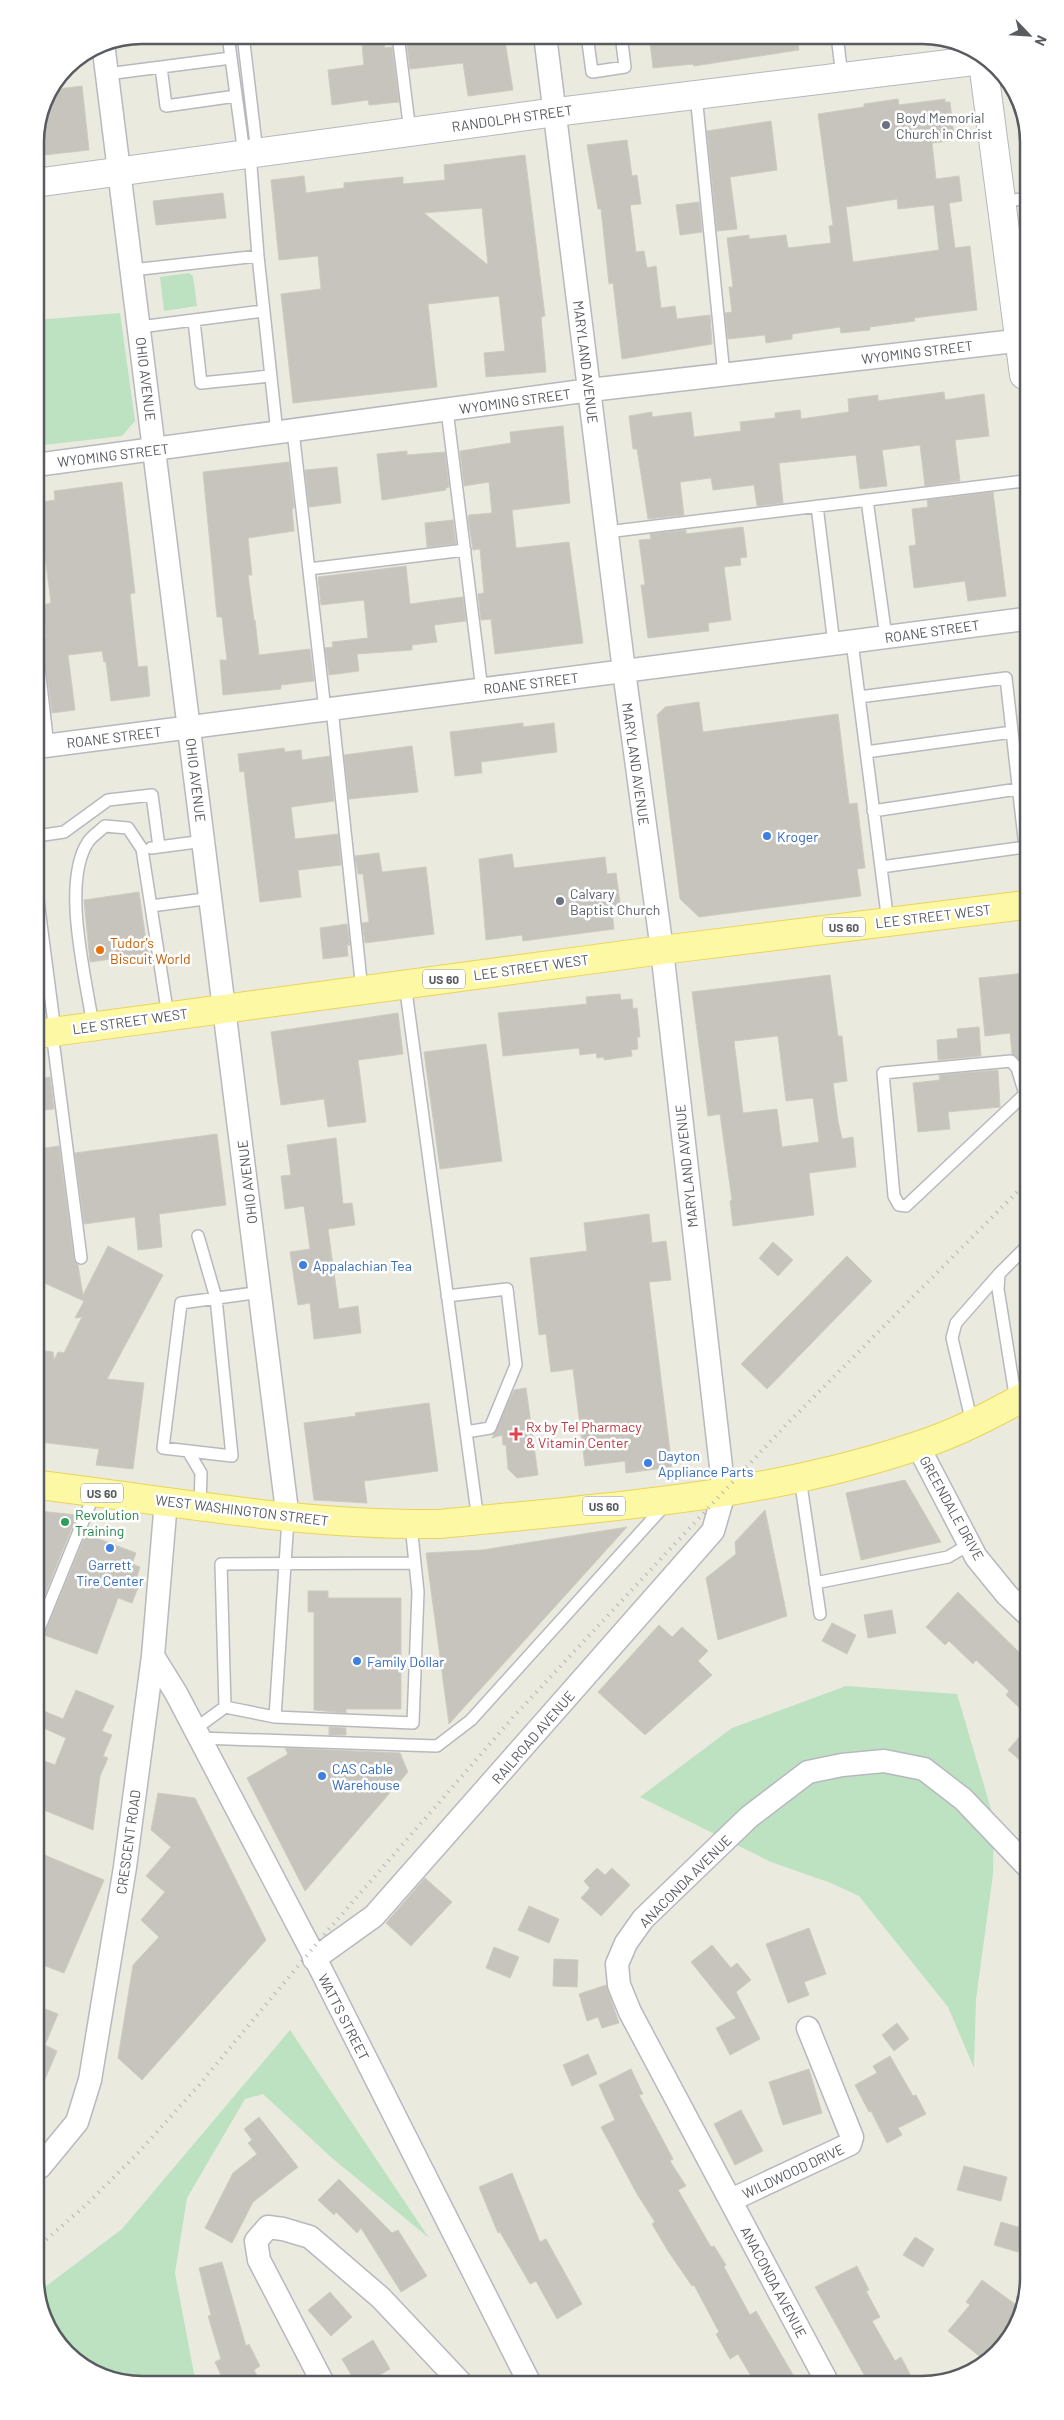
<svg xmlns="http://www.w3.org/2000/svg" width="1064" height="2420" viewBox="0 0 1064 2420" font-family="Barlow,sans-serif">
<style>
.green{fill:#bce2c1}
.building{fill:#c6c4bd;stroke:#cfccbe;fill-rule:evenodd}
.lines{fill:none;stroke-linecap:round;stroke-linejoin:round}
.service-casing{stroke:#b7b9be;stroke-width:14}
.minor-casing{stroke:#b7b9be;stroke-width:25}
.secondary-casing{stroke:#b5b8be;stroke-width:30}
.primary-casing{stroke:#ebd458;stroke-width:30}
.service{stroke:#fff;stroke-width:11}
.minor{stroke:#fff;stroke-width:22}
.secondary{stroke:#fff;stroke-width:28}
.primary{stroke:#fcf8a4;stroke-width:28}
.rail{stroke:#b3b4b4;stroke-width:4;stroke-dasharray:1 6;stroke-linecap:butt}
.worship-dot{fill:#6b7280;stroke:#fff;stroke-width:2}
.shop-dot{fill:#3f7fe0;stroke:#fff;stroke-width:2}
.food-dot{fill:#e8710a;stroke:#fff;stroke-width:2}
.health-dot{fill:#e0444e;stroke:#fff;stroke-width:2}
.leisure-dot{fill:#2e9e5b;stroke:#fff;stroke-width:2}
.labels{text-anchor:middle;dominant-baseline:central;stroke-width:5;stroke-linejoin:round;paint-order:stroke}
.shield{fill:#fff;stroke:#8a8c90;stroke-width:1}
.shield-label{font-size:12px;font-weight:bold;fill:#585b60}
.worship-label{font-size:14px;fill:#5b616d;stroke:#fff;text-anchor:start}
.street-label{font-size:14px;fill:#585b60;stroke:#fff}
.shop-label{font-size:14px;fill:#366cbe;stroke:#fff;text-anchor:start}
.food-label{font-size:14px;fill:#c56008;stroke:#fff;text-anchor:start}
.health-label{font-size:14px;fill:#be3a42;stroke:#fff;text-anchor:start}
.leisure-label{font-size:14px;fill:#27864d;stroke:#fff;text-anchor:start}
.rim{fill:none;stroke:#585b60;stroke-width:2.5}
</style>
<rect width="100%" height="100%" fill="#ebeadf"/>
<path class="green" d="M189 273 193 276 197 306 164 311 160 277Z
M120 313 135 421 122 436 36 446V417L44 416 36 367V320Z
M846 1686 957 1694 994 1819 993 1874 976 1999 974 2068 948 2007 859 1896 831 1883 771 1862 640 1797 732 1728Z
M290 2030 429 2238 332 2158 263 2094 245 2099 187 2198 175 2273 196 2384 134 2385 76 2363 41 2313V2290L122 2229Z"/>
<path class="building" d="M361 35H383L385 48 392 47 399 102 369 105 368 100 332 105 328 70 364 65Z
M461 35H504L513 90 468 96 463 63 410 69 407 45 462 37Z
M689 35H797L799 50 694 66 693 64 653 68 650 42 690 38Z
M82 86 89 150 35 156V135L43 100 50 90Z
M898 99 899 105 945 99V102H950L954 136 949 137 950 141 932 143 936 179 959 176 962 201 949 203 955 248 970 246 977 310 914 318 915 321 870 327V330L841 333 840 327 792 334V339L766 343 765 335 728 339 725 313 732 312 729 287H733L727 238 749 235V239L786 235 788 248 831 243 829 226 833 225 818 114 864 107V104ZM897 199 898 209 934 205 939 250 853 262 846 207Z
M771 121 777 170 730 177 737 229 717 231 707 131Z
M627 140 632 176 637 175 641 204 630 205 636 252 644 251 647 268 656 266 661 308 675 306 677 319 710 315 712 344 622 359 613 283 609 284 601 209H598L587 145Z
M525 155 545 316 541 317 546 372 486 377 484 353 505 351 499 296 428 304 437 387 293 403 281 294 321 289 318 256 279 260 271 180 304 176 306 193 344 188V183L403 177V184L445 180 444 165ZM482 208 488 265 424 213Z
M223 193 226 218 156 225 153 201Z
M699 202 702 232 680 235 676 205Z
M944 392 945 400 984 394 989 436 955 440 960 481 925 486 920 445 882 450 887 486 860 489 856 455 779 463 783 503 757 506 754 485 713 490 711 478 680 482 684 515 648 519 637 449H633L629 416 652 412V417L691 412 694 437 741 431 740 422 775 418V413L800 410 801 419 849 412 848 399 878 395V401Z
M563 426 570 503 512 510 516 548 569 542 583 643 495 654 491 619 481 620 478 594 484 593 480 549 473 550 468 518 469 515 492 513 489 482 464 486 460 451 511 443 510 432Z
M407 451V455L445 452 449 487 446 488V490L382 500 377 454Z
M289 462 294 508 292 509 294 531 248 538 252 575H248L254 620H255L259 655 310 649 314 681 281 685V689L223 695 220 660H227L222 617H217L203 472Z
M337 467 341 503 309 507 305 470Z
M122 482 135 593 130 594 138 667 147 666 150 696 111 701 106 662H104L102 651 68 655 75 710 52 713 42 637H46L43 605 51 603 44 548 36 549V503L55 500 54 491Z
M993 492 1006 596 968 601 965 581 914 588 909 546 916 545 912 509 928 507 927 500Z
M453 520 456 544 427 547 425 523Z
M743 527 747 557 740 558 741 565 724 567 731 620 708 623 709 631 648 638 641 585H645L639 540 651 539 650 534 686 530V534Z
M406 566 410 604 463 597 466 621 434 625 437 642 412 645V650L357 654 359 671 329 675 325 648 333 647 332 642 368 638 364 600 321 605 318 577Z
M699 702 703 732 838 714 849 804 857 803 865 868 857 869 861 896 699 917 680 899 657 715 665 707Z
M523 723V727L554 723 557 752 481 762 482 773 455 776 450 732Z
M412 746 418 792 349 799 344 755Z
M284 748 285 752 301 750 302 760 330 756 334 801 291 807 295 839 338 834 341 865 298 870 301 897 260 902 244 771 240 772 238 754Z
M379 853 382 872 426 867 434 934 365 943 362 923 369 922 363 874H358L355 856Z
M512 854 514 868 605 857 607 874 616 873 621 910 612 912 614 929 523 941 522 935 486 940 479 859Z
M139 892 148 954 90 962 84 900Z
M347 924 350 945H347L348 956 323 959 320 928Z
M1026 973V1071L1023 1063 1012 1054 1010 1033 985 1036 979 978Z
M830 975 838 1036H842L847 1081 833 1083 838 1121 842 1139 853 1137 856 1167 809 1173 814 1215 733 1226 730 1201 732 1200 720 1114 708 1116 692 992ZM778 1036 786 1101 813 1098 819 1142 782 1147 777 1109 743 1113 734 1041Z
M620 994 621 1000 632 999 633 1009 637 1008 640 1037H637L638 1049 631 1050 632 1056 604 1060V1057L597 1058 596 1053 580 1055 579 1048 503 1056 498 1013 587 1004 586 997Z
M398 1013 403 1054 358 1060 366 1122 328 1127 324 1099 281 1105 271 1032Z
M979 1027 981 1056 938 1060 937 1040 958 1038 957 1029Z
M486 1044 502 1161 440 1169 424 1052Z
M998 1070 1000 1107 948 1112 950 1129 918 1132 913 1083 940 1080 939 1075Z
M50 1077 54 1109 38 1111V1079Z
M217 1134 226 1205 159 1214 162 1247 138 1250 135 1217 84 1224 75 1153Z
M336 1138 343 1204 352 1203 355 1225 328 1229 339 1309 358 1306 361 1333 314 1339 310 1303 298 1305 290 1252 310 1249 304 1206 285 1209 281 1176 291 1175 287 1145Z
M59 1146 74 1259 78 1265 83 1295 108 1246 163 1275 107 1379 144 1383 133 1469 96 1465 99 1449 39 1442 38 1350 53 1352 54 1360 58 1352 64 1353 82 1317 75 1318 84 1301 38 1280V1149Z
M649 1214 652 1243 666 1241 671 1280 649 1282 672 1467 626 1473 625 1461 585 1466 573 1369 551 1372 546 1334 539 1335 530 1258 587 1251 584 1223Z
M773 1242 793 1260 778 1276 759 1258Z
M847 1256 872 1281 767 1389 741 1364Z
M526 1388 538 1475 517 1478 508 1469 506 1445H503L502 1435 492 1438 514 1390Z
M429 1403 438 1471 364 1481 367 1503 314 1500 304 1423 356 1416 355 1413Z
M905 1480 941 1542 861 1560 846 1493Z
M765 1510 787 1616 718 1640 706 1578 736 1554 735 1542Z
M39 1511 77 1515 39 1609Z
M627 1527 449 1724 426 1553 482 1550Z
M86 1534 136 1553 132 1564 140 1567 135 1583 139 1585 132 1603 118 1598 97 1654 44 1635Z
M308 1591H328V1598H401V1709H346V1713L314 1710V1612H308Z
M958 1592 1027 1660 1028 1716 1006 1695 1009 1691 976 1660 973 1664 949 1641 945 1645 926 1627Z
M892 1610 896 1633 868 1638 864 1615Z
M832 1623 856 1635 847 1654 822 1641Z
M659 1625 672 1637 682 1627 708 1651 698 1661 712 1675 645 1735 598 1692Z
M76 1690 114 1706 102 1731 112 1735 103 1756 108 1758 100 1776 93 1830 39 1808V1759L55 1765 66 1738 39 1726V1709L63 1719Z
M329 1727 346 1728V1735H329Z
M1028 1727V1767L1008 1750Z
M285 1748 400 1753 408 1772 305 1891 247 1778 288 1754Z
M158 1793 195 1798 266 1940 142 2080 118 2058 133 1965 159 1937 141 1920 165 1892 146 1876 171 1847 151 1830Z
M40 1853 104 1880 64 1973 40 1964Z
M597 1868 605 1875 612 1868 630 1885 601 1916 581 1898 590 1888 584 1881Z
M425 1878 452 1902 411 1946 386 1923Z
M529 1906 559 1919 549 1943 518 1930Z
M809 1928 826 1974 804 1982 809 1995 788 2003 766 1944Z
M712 1945 731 1968 737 1963 751 1980 736 1992 760 2039 730 2055 716 2028 736 2018 691 1962Z
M494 1947 519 1957 510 1978 486 1968Z
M554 1959 578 1960 577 1987 553 1986Z
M606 1985 619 2023 602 2028 598 2017 587 2021 579 1994Z
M40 2007 58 2014 45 2045 57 2051 40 2091Z
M897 2023 909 2039 894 2051 882 2035Z
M588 2054 597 2074 572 2086 563 2065Z
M890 2056 913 2096 916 2095 926 2114 898 2128 902 2135 887 2143 871 2111 869 2112 855 2085 877 2073 873 2066Z
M631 2069 643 2094 639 2095 673 2159 670 2161 686 2186 678 2190 711 2247 714 2246 726 2265 724 2267 750 2315 756 2311 796 2380 754 2381 738 2354 730 2359 716 2334 719 2332 694 2285 692 2286 668 2251 652 2224 655 2222 637 2194 601 2127 615 2120 599 2085Z
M809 2069 822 2113 783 2125 769 2082Z
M741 2110 763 2151 735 2165 714 2124Z
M259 2117 298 2167 253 2202 232 2243 205 2228 233 2173 257 2154 248 2143 252 2140 244 2129Z
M964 2166 1007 2177 1001 2201 957 2190Z
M512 2173 540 2242 546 2239 582 2304 557 2319 536 2281 530 2284 500 2232 498 2233 479 2187Z
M339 2179 392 2233 398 2230 427 2276 401 2292 361 2228 357 2233 336 2212 334 2215 318 2200Z
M1001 2222 1025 2229 1018 2252 994 2245Z
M915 2237 934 2249 923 2267 903 2255Z
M222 2262 246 2346 249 2344 260 2366 254 2370 261 2384H225L215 2362 221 2359 208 2316 211 2315 199 2268Z
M857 2266 869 2290 866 2291 880 2317 872 2321 895 2361 901 2357 913 2380H867L815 2287Z
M982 2280 1019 2307 998 2338 1001 2341 984 2360 948 2331 970 2305 966 2302Z
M330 2292 352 2317 331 2336 308 2310Z
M373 2340 390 2369 366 2383H356L342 2359Z"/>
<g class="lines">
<g class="service-casing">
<path id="service" d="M228 35 231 58
M243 35 257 152
M398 35 410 132
M587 35 592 72 625 67 621 35
M837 35 842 77
M161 67 166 106 236 96
M107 74 231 58 244 154
M696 95 724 375
M250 153 258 256 277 433
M1001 201 1023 199
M132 270 258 256
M194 321 201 383 270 376
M140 327 263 311
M447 410 482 690
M293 431 325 710
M867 500 886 637
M817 506 834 644
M607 532 1024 481
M309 569 465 550
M36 641 48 746
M852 642 888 922
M859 697 1006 678 1025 847 881 867
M332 709 362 990
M866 752 1012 732
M873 811 1018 789
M37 836 64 832 108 800 152 795 159 847
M151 848 204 841
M37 893 55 1031
M151 906 212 898
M405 984 478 1520
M93 1026C86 978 61 883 88 842 92 836 100 831 105 826L128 828 142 849 168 1016
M52 1032 81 1258
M1025 1094 1017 1068 1011 1061 883 1073 894 1196 899 1205 906 1206 1025 1094 1026 1093
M198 1236 216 1298 232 1456 163 1448 181 1303 261 1292
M447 1296 507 1289 516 1365 490 1428 466 1432
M1016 1401 998 1289 999 1274 1026 1247
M972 1423 952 1338 956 1323 999 1274
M188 1451 201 1473 200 1506
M800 1478 820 1614
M411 1525 418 1592 413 1723 275 1717 225 1707 221 1564 415 1563
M815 1583 948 1557 970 1544
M39 1629 95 1492
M275 1717 288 1519
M195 1729 225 1707
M200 1738 437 1746 471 1720 666 1504"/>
</g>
<g class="minor-casing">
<path id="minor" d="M103 43 288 1519
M36 465 590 390 1024 340
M37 747 1025 619
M918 1446 976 1557 1007 1595 1027 1614
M153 1656 176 1693 311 1950 529 2382
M314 1959 374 1916 669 1581 713 1531 724 1493 662 950 624 671 545 35
M40 2167 77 2122 90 2080 125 1867 153 1656 166 1501
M731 2200 850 2144 852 2137 808 2028
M826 2380 630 2012 619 1985 617 1964 626 1943 643 1919 749 1817 808 1772 842 1765 884 1761 924 1769 963 1799 1028 1867
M323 2383 259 2260 256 2241 268 2227 283 2229 310 2237 381 2298 461 2383"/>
</g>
<g class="secondary-casing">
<path id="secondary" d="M982 55 1024 375
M35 183 556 112 982 60"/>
</g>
<g class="primary-casing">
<path id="primary" d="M37 1034 662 950 1025 905
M39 1485C172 1501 304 1526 439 1524 599 1508 763 1498 917 1446 955 1434 992 1415 1027 1395"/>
</g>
<use href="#service" class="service"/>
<use href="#minor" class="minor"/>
<use href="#secondary" class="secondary"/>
<use href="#primary" class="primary"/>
<path class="rail" d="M41 2244 86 2205 139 2152 199 2085 323 1936 515 1715 784 1427 1026 1183"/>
</g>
<g class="worship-dot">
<circle cx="886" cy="125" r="5"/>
<circle cx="560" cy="901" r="5"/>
</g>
<g class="shop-dot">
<circle cx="767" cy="836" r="5"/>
<circle cx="303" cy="1265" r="5"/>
<circle cx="648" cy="1463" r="5"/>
<circle cx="110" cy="1548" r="5"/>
<circle cx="357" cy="1661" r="5"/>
<circle cx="322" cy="1776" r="5"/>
</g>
<circle class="food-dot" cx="100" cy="950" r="5"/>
<path class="health-dot" d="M513.5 1426.5h5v5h5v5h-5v5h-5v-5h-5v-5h5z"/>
<circle class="leisure-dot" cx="65" cy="1522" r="5"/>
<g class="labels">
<g class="shield">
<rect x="823" y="917.5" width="42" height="19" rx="4"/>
<rect x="423" y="969.5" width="42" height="19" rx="4"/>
<rect x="81" y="1483.5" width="42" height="19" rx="4"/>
<rect x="583" y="1496.5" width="42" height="19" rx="4"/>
</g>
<g class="shield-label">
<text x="844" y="927">US 60</text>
<text x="444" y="979">US 60</text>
<text x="102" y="1493">US 60</text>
<text x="604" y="1506">US 60</text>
</g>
<g class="worship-label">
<text x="896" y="117">Boyd Memorial<tspan x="896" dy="16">Church in Christ</tspan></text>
<text x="570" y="893">Calvary<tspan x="570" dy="16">Baptist Church</tspan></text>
</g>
<g class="street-label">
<text transform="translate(512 118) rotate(-8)">RANDOLPH STREET</text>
<text transform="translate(917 352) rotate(-7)">WYOMING STREET</text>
<text transform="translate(586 362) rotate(83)">MARYLAND AVENUE</text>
<text transform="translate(146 379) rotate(83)">OHIO AVENUE</text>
<text transform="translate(515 401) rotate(-8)">WYOMING STREET</text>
<text transform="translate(113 455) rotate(-7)">WYOMING STREET</text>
<text transform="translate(932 631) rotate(-8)">ROANE STREET</text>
<text transform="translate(531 683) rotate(-7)">ROANE STREET</text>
<text transform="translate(114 737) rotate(-7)">ROANE STREET</text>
<text transform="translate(636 764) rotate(82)">MARYLAND AVENUE</text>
<text transform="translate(196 780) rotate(83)">OHIO AVENUE</text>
<text transform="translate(933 916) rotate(-7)">LEE STREET WEST</text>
<text transform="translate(531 967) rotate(-8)">LEE STREET WEST</text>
<text transform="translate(130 1021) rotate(-8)">LEE STREET WEST</text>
<text transform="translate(686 1166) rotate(-96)">MARYLAND AVENUE</text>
<text transform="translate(247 1182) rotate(-97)">OHIO AVENUE</text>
<text transform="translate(952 1508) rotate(61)">GREENDALE DRIVE</text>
<text transform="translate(242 1510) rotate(7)">WEST WASHINGTON STREET</text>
<text transform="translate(533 1737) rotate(-49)">RAILROAD AVENUE</text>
<text transform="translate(128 1842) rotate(-82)">CRESCENT ROAD</text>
<text transform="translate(685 1881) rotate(-45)">ANACONDA AVENUE</text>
<text transform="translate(344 2017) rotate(63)">WATTS STREET</text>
<text transform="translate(793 2171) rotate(-25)">WILDWOOD DRIVE</text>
<text transform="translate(774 2282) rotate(62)">ANACONDA AVENUE</text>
</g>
<g class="shop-label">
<text x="777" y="836">Kroger</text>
<text x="313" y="1265">Appalachian Tea</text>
<text x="658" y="1455">Dayton<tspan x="658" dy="16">Appliance Parts</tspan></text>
<text x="110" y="1564" text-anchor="middle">Garrett<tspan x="110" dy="16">Tire Center</tspan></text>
<text x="367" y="1661">Family Dollar</text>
<text x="332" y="1768">CAS Cable<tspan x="332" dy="16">Warehouse</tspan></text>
</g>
<g class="food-label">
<text x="110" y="942">Tudor's<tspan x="110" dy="16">Biscuit World</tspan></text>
</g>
<g class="health-label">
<text x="526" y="1426">Rx by Tel Pharmacy<tspan x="526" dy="16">&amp; Vitamin Center</tspan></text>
</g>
<g class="leisure-label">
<text x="75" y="1514">Revolution<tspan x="75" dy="16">Training</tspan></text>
</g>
</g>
<path d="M0 0H1064V2420H0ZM142 44H922A98 98 0 0 1 1020 142V2278A98 98 0 0 1 922 2376H142A98 98 0 0 1 44 2278V142A98 98 0 0 1 142 44Z" fill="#fff" fill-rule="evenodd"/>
<path class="rim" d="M142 44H922A98 98 0 0 1 1020 142V2278A98 98 0 0 1 922 2376H142A98 98 0 0 1 44 2278V142A98 98 0 0 1 142 44Z"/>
<g transform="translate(1029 35) rotate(115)" stroke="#ffffff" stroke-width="4" paint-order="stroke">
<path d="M0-4L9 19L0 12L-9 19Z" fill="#585b60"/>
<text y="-8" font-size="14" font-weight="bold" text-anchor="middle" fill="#585b60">N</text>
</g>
</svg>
